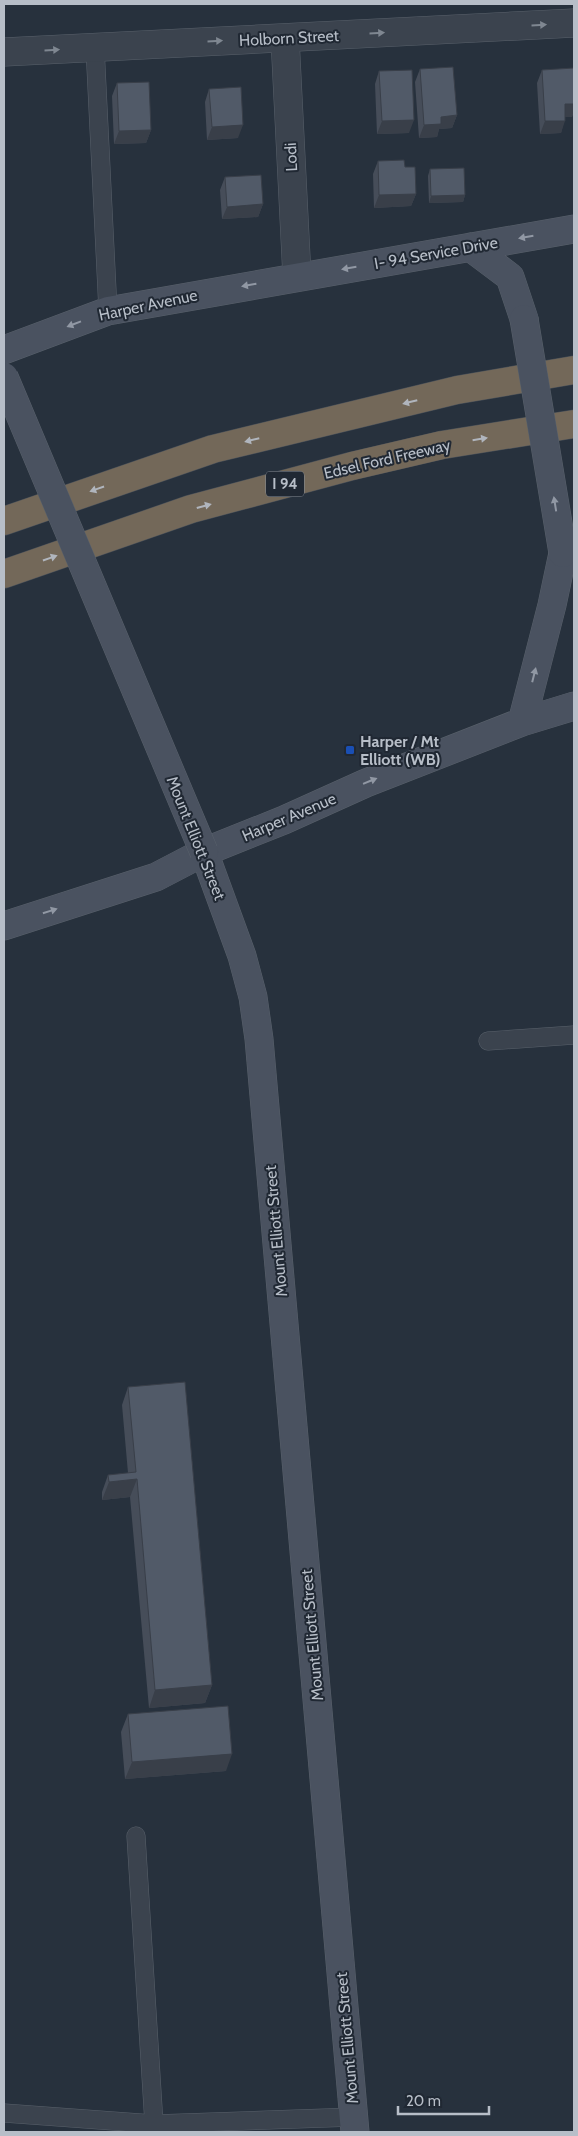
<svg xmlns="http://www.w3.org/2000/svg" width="578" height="2136" viewBox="0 0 578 2136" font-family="Cabin,sans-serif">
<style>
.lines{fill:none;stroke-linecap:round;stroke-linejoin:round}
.service-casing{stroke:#59616b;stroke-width:19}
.minor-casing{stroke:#59616b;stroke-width:29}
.secondary-casing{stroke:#59616b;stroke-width:29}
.motorway-casing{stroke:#464e58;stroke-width:29}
.service{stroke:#3b434e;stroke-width:18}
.minor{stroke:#3b434e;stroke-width:28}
.secondary{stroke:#4a5260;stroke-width:28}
.motorway{stroke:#736859;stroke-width:28}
.secondary-bridge-casing{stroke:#59616b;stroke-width:29;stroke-linecap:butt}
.secondary-bridge{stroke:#4a5260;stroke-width:28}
.wall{fill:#464d59}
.shaded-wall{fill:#393f49}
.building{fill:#515a68;stroke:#393f49}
.oneway{fill:#7f8791}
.oneway2{fill:#9198a4}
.oneway3{fill:#b0b5bd}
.transit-dot{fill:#1a4fb4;stroke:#202833;stroke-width:2}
.labels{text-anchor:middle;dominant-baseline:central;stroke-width:4;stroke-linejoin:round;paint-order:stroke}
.shield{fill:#202833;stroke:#8a919b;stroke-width:1}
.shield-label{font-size:15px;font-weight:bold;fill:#b7bec8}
.street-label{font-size:16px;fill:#b7bec8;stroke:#202833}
.poi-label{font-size:16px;font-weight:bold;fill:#b7bec8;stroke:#202833;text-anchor:start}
</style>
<rect width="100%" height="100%" fill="#27313d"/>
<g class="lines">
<g class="service-casing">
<path id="service" d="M95 47 108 311
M488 1041 574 1035
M136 1836 154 2124 354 2117
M4 2113 154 2124"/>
</g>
<g class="minor-casing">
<path id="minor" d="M285 38 297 277
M4 52 574 23"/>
</g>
<g class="secondary-casing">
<path id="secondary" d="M470 247 510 277 524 319
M4 350 108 311 574 229
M522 722 552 605 563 553
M204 852 242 956 253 997 259 1039 355 2132
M4 926 156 877 204 852 284 820 366 783 522 722 574 706"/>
</g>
<g class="motorway-casing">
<path id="motorway" d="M4 521 213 449 457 390 574 370
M4 574 191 509 352 466 442 445 574 424"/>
</g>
<use href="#service" class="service"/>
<use href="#minor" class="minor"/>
<use href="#secondary" class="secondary"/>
<use href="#motorway" class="motorway"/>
<g class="secondary-bridge-casing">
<path id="secondary-bridge" d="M524 319 563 553
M4 377 204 852"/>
</g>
<use href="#secondary-bridge" class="secondary-bridge"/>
</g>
<path class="wall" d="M574 68V110L572 117H565L561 133 540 134 537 83 542 70Z
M420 69 457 115 452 128 439 129 437 137 419 138 415 82Z
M379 71 409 133 377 134 375 84Z
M117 83 151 130 146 143 114 144 112 96Z
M209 89 238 138 207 140 205 102Z
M378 161 405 167 416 194 411 206 374 208 373 174Z
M430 169 465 195 463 202 429 203 428 176Z
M225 177 263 204 258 217 222 219 220 190Z
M128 1387 212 1685 205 1703 149 1708 130 1497 102 1500V1492L108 1475 128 1473 122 1405Z
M128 1714 226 1771 125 1779 121 1732Z"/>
<path class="shaded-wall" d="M565 104H574V110L572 117H560Z
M457 115 452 128 439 129 437 137 419 138 424 125 441 117Z
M414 120 409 133 377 134 382 121Z
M545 121H565L561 133 540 134Z
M243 125 238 138 207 140 212 127Z
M151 130 146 143 114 144 119 131Z
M416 194 411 206 374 208 379 195Z
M465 195 463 202 429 203 431 196Z
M263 204 258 217 222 219 227 207Z
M137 1479 130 1497 102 1500 109 1482Z
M212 1685 205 1703 149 1708 155 1690Z
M232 1754 226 1771 125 1779 132 1762Z"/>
<path class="building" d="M453 67 457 115 441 117V124L424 125 420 69Z
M574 68V104H565V121H545L542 70Z
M412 70 414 120 382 121 379 71Z
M149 82 151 130 119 131 117 83Z
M241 87 243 125 212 127 209 89Z
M404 160 405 167H415L416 194 379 195 378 161Z
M464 168 465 195 431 196 430 169Z
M261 175 263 204 227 207 225 177Z
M185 1382 212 1685 155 1690 137 1479 109 1482 108 1475 136 1472 128 1387Z
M228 1706 232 1754 132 1762 128 1714Z"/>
<defs><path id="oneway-solid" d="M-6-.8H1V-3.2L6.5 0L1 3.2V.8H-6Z" transform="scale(1.25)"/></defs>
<g class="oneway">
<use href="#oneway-solid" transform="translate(539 25) rotate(-3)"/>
<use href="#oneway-solid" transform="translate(377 33) rotate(-3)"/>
<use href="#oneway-solid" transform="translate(215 41) rotate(-3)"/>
<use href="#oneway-solid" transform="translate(52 50) rotate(-3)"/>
</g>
<g class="oneway2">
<use href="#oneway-solid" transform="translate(526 237) rotate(170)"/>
<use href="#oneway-solid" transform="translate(349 268) rotate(170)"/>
<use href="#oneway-solid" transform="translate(249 285) rotate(170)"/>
<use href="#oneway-solid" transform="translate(74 324) rotate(159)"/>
<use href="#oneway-solid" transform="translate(555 504) rotate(-99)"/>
<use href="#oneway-solid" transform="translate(534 675) rotate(-76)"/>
<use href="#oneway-solid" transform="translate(370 781) rotate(-22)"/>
<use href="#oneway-solid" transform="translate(50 911) rotate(-18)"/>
</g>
<g class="oneway3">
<use href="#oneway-solid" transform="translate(410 402) rotate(166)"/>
<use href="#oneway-solid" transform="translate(480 439) rotate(-9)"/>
<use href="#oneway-solid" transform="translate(252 440) rotate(166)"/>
<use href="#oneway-solid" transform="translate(97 489) rotate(161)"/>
<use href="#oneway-solid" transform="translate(204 506) rotate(-15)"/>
<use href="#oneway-solid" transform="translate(50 558) rotate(-19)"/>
</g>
<rect class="transit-dot" x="345" y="745" width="10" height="10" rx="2.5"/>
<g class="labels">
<rect class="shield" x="266" y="471.5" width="38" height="25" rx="4"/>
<g class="shield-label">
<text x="285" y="484">I 94</text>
</g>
<g class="street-label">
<text transform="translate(289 38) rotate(-3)">Holborn Street</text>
<text transform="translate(291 157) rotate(-93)">Lodi</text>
<text transform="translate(436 253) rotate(-10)">I- 94 Service Drive</text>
<text transform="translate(148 305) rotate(-12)">Harper Avenue</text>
<text transform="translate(387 459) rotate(-13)">Edsel Ford Freeway</text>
<text transform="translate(289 817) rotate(-23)">Harper Avenue</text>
<text transform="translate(196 838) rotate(68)">Mount Elliott Street</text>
<text transform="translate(276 1231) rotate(-95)">Mount Elliott Street</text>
<text transform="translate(312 1635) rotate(-95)">Mount Elliott Street</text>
<text transform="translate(347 2038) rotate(-95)">Mount Elliott Street</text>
</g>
<g class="poi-label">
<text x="360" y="741">Harper / Mt<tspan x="360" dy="18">Elliott (WB)</tspan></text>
</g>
</g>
<rect width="578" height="2136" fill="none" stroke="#b7bec8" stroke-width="10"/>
<path d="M398 2106v8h91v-8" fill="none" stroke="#b7bec8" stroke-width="2.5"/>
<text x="406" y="2106" font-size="15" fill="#b7bec8" stroke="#202833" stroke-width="4" paint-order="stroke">20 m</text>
</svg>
